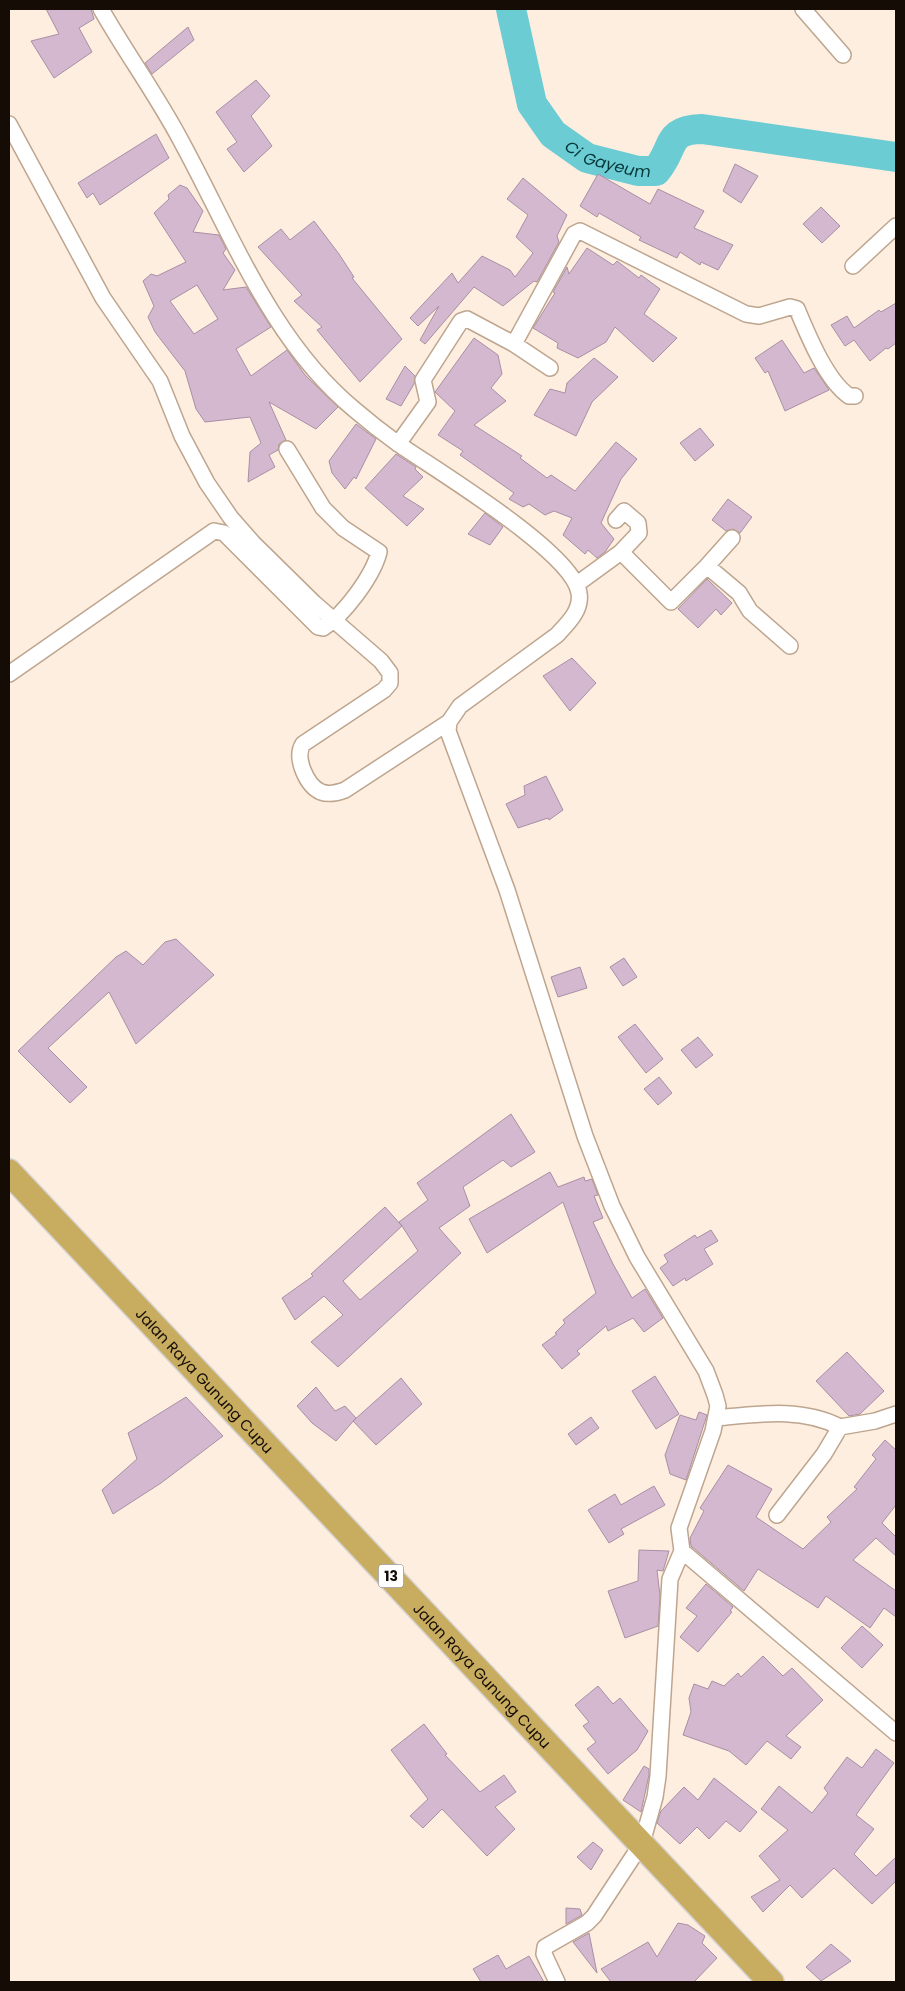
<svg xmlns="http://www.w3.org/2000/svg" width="905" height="1991" viewBox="0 0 905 1991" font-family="Poppins,sans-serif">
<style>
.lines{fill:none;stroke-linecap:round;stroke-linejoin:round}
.river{stroke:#6bccd3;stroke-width:30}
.building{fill:#d4b8cf;stroke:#a98fa5;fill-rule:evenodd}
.minor-casing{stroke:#bea58e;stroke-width:18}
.trunk-casing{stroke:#d5d3d2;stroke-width:28}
.minor{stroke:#fff;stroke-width:15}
.trunk{stroke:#c8ac60;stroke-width:25}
.labels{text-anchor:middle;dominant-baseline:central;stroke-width:5;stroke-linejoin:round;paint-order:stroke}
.shield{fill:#fff;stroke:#5b5650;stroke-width:1}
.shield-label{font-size:14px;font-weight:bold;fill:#150d05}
.street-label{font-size:15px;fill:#150d05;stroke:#fff}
.water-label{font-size:16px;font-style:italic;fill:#053639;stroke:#fff}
</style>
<rect width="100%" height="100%" fill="#feeee0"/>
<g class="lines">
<path class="river" id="s1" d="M511 9 532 104 553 134 587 158 638 171H656C676 147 665 130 702 129L896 157"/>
</g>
<path class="building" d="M46 9H91L94 19 79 28 92 52 54 78 31 41 59 34Z
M188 27 194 40 152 74 145 63Z
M256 80 270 96 251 116 272 146 244 172 227 149 237 142 216 112Z
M156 134 169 158 100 205 93 193 87 198 78 183Z
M735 164 758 176 741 203 723 191Z
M598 174 650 204 658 189 704 211 694 228 733 245 718 270 701 262 700 265 680 252 677 258 639 240 641 237 599 213 597 217 580 206Z
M523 178 567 215 557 236 559 242 537 282 534 281 503 306 474 287 425 344 420 340 439 306 418 326 410 318 452 273 458 283 482 256 510 270 515 277 533 253 516 237 528 215 507 199Z
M180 185 187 188 203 211 193 232 219 235 226 249 223 253 235 270 223 290 246 287 271 327 236 349 251 376 287 350 305 375 338 407 316 429 269 402 286 440 279 444 278 450 269 455 275 467 248 482 250 452 261 443 250 417 205 422 196 409 185 371 155 332 148 317 154 306 143 281 151 274 157 276 186 262 154 213 169 199 168 195ZM197 285 218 319 194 334 170 301Z
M821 207 840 226 822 243 803 224Z
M314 221 339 254 354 277 352 278 402 339 360 382 317 330 322 327 294 301 302 295 258 247 281 229 290 240Z
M587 248 613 265 617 261 639 278 641 275 660 289 644 314 677 338 653 362 615 327 606 342 578 358 557 348 558 343 533 328 555 293 553 292 567 267 569 274Z
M896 303V343L888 349 886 348 870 361 854 340 845 346 831 325 847 316 854 328 879 310 881 312Z
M474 338 498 355 502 374 491 388 506 401 474 425 522 456 520 458 547 478 551 475 575 491 616 442 637 459 621 479 601 523 614 539 605 552 597 558 588 550 585 554 563 535 572 518 554 511 545 515 529 504 523 507 509 499 514 493 460 455 463 451 438 435 455 411 435 392Z
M782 340 804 373 814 368 829 390 785 411 768 371 765 373 755 358Z
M594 358 618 377 592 402 576 436 534 415 550 389 565 393 567 383Z
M405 366 415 376 414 384 401 406 386 399Z
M356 424 376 439 356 479 354 477 345 489 332 473 329 461Z
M700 428 714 445 695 461 680 443Z
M396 454 416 467 415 469 423 477 403 496 424 509 407 526 365 488Z
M728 499 752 517 740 533 733 529 726 531 712 520Z
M485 513 503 527 490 545 468 534Z
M707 579 732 603 721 615 716 609 698 628 678 609Z
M572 658 596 683 570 711 543 676Z
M546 776 563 810 549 820 548 818 518 828 506 804 525 795 524 786Z
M176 939 214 975 136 1044 109 992 48 1048 87 1087 70 1103 18 1051 116 957 126 951 143 965 165 942Z
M624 958 637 977 623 986 610 967Z
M580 967 587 988 558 997 551 977Z
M635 1024 663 1059 646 1073 618 1037Z
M698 1037 713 1055 696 1068 681 1050Z
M659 1077 672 1093 658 1105 644 1089Z
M511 1114 535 1152 511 1167 503 1160 463 1187 470 1206 439 1228 461 1253 338 1367 311 1342 343 1315 324 1296 295 1320 282 1298 313 1276 311 1274 385 1207 402 1226 399 1222 428 1200 417 1183ZM402 1226 418 1251 360 1300 343 1281Z
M550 1172 558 1187 584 1177 585 1181 592 1179 598 1195 594 1196 603 1218 593 1222 613 1264 632 1298 645 1289 663 1318 644 1332 633 1318 608 1331 606 1326 577 1351 580 1354 562 1369 542 1345 557 1334 555 1333 565 1323 563 1320 596 1293 563 1202 487 1253 469 1219Z
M711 1230 718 1241 704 1249 713 1264 686 1281 685 1278 673 1286 660 1268 668 1262 664 1255 695 1235 697 1238Z
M847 1352 884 1391 860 1414 849 1416 816 1381Z
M655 1376 679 1414 656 1429 632 1391Z
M401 1378 422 1404 376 1445 353 1421Z
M316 1387 335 1411 345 1406 356 1418 336 1441 312 1423 297 1406Z
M186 1397 223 1436 161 1483 113 1514 102 1490 137 1459 128 1433Z
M699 1412 707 1415 686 1480 670 1474 665 1455 680 1415 696 1420Z
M591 1417 599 1428 576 1445 568 1434Z
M885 1440 896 1450V1505L882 1523 896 1537V1556L876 1538 853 1560 896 1591V1617L884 1608 870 1628 826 1596 818 1608 758 1569 744 1591 691 1546 690 1538 704 1511 700 1508 728 1465 772 1489 756 1517 803 1549 831 1522 827 1517 857 1489 854 1487 876 1459 872 1455Z
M654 1486 665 1505 621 1529 624 1534 609 1543 588 1510 615 1494 621 1505Z
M639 1550 669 1551 663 1571 657 1570 660 1596 658 1626 625 1638 608 1591 638 1581Z
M706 1584 733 1607 730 1611 732 1612 698 1652 680 1637 697 1616 686 1608Z
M862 1626 883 1645 862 1668 841 1648Z
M763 1656 783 1676 792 1668 823 1700 786 1736 801 1747 791 1759 767 1741 746 1765 729 1751 683 1735 691 1712 689 1698 694 1684 708 1689 712 1681 724 1686 738 1673 741 1677Z
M598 1686 613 1704 620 1698 648 1731 637 1750 608 1774 587 1749 596 1742 583 1726 589 1722 575 1705Z
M424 1724 447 1754 445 1755 480 1792 504 1775 516 1792 495 1807 515 1829 487 1856 442 1809 423 1828 410 1816 428 1799 391 1750Z
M876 1749 894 1763 856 1815 874 1829 854 1854 876 1876 896 1857V1881L872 1904 834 1868 802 1898 790 1885 763 1912 751 1897 780 1880 759 1856 788 1830 761 1809 779 1786 812 1813 828 1793 824 1788 847 1757 862 1768Z
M644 1766 649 1769V1775L641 1812 623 1800Z
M714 1778 757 1812 740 1832 726 1821 709 1839 697 1827 680 1844 657 1823 661 1811 684 1787 698 1800Z
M593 1842 603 1850 591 1870 577 1857Z
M566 1908 580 1909 582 1915 566 1924Z
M678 1923 688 1925 705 1936 702 1943 717 1958 694 1982H611L601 1969 648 1942 657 1957Z
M589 1933 597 1973 573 1942Z
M831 1944 851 1961 821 1981 806 1967Z
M498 1955 506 1969 529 1956 544 1982H481L473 1969Z"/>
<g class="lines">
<g class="minor-casing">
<path id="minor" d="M101 9C126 53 156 94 180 139 231 232 271 341 355 410 369 422 383 433 397 443 434 469 573 552 579 593 582 610 568 623 557 635L460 706 449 722 448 731 507 890 585 1136 612 1206 637 1257 706 1371 715 1395 718 1406 713 1431 679 1528 682 1551 670 1579 658 1776 655 1797 642 1843 594 1916 587 1923 545 1947 544 1954 557 1982
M803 9 843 55
M9 124 103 298 160 381 182 436 207 483 231 518 253 543 314 603 381 661 390 673V683L384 690 303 744C294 758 307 786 321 792 329 795 337 793 345 790L449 722
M853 266 896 226
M514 344 550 368
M398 444 428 402 423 380 461 321 467 319 514 344 574 234 580 231 746 314 759 316 790 307 797 309C808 335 826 380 849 396H855
M621 552 671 602 707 566 739 593 750 611 790 646
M707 566 732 538
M577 584 621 552 639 533 638 523 624 511 616 520
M9 674 214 531 224 533 318 627 323 628C344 615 373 576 379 552L343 528 323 508 287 449
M716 1418C758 1414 802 1407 840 1427L824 1454 777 1515
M840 1427 875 1421 896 1414
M682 1551 896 1733"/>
</g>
<g class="trunk-casing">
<g id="trunk">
<path id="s2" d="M9 1172 771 1982"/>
</g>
</g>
<use href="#minor" class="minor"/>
<use href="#trunk" class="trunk"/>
</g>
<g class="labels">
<rect class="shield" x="378.5" y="1564.5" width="25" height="23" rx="4"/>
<g class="shield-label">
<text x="391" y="1576">13</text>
</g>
<g class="street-label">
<text stroke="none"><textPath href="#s2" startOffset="286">Jalan Raya Gunung Cupu</textPath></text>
<text stroke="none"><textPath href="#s2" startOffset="691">Jalan Raya Gunung Cupu</textPath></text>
</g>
<g class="water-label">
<text stroke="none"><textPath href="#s1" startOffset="196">Ci Gayeum</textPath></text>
</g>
</g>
<rect width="905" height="1991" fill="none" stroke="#150d05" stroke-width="20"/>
</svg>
